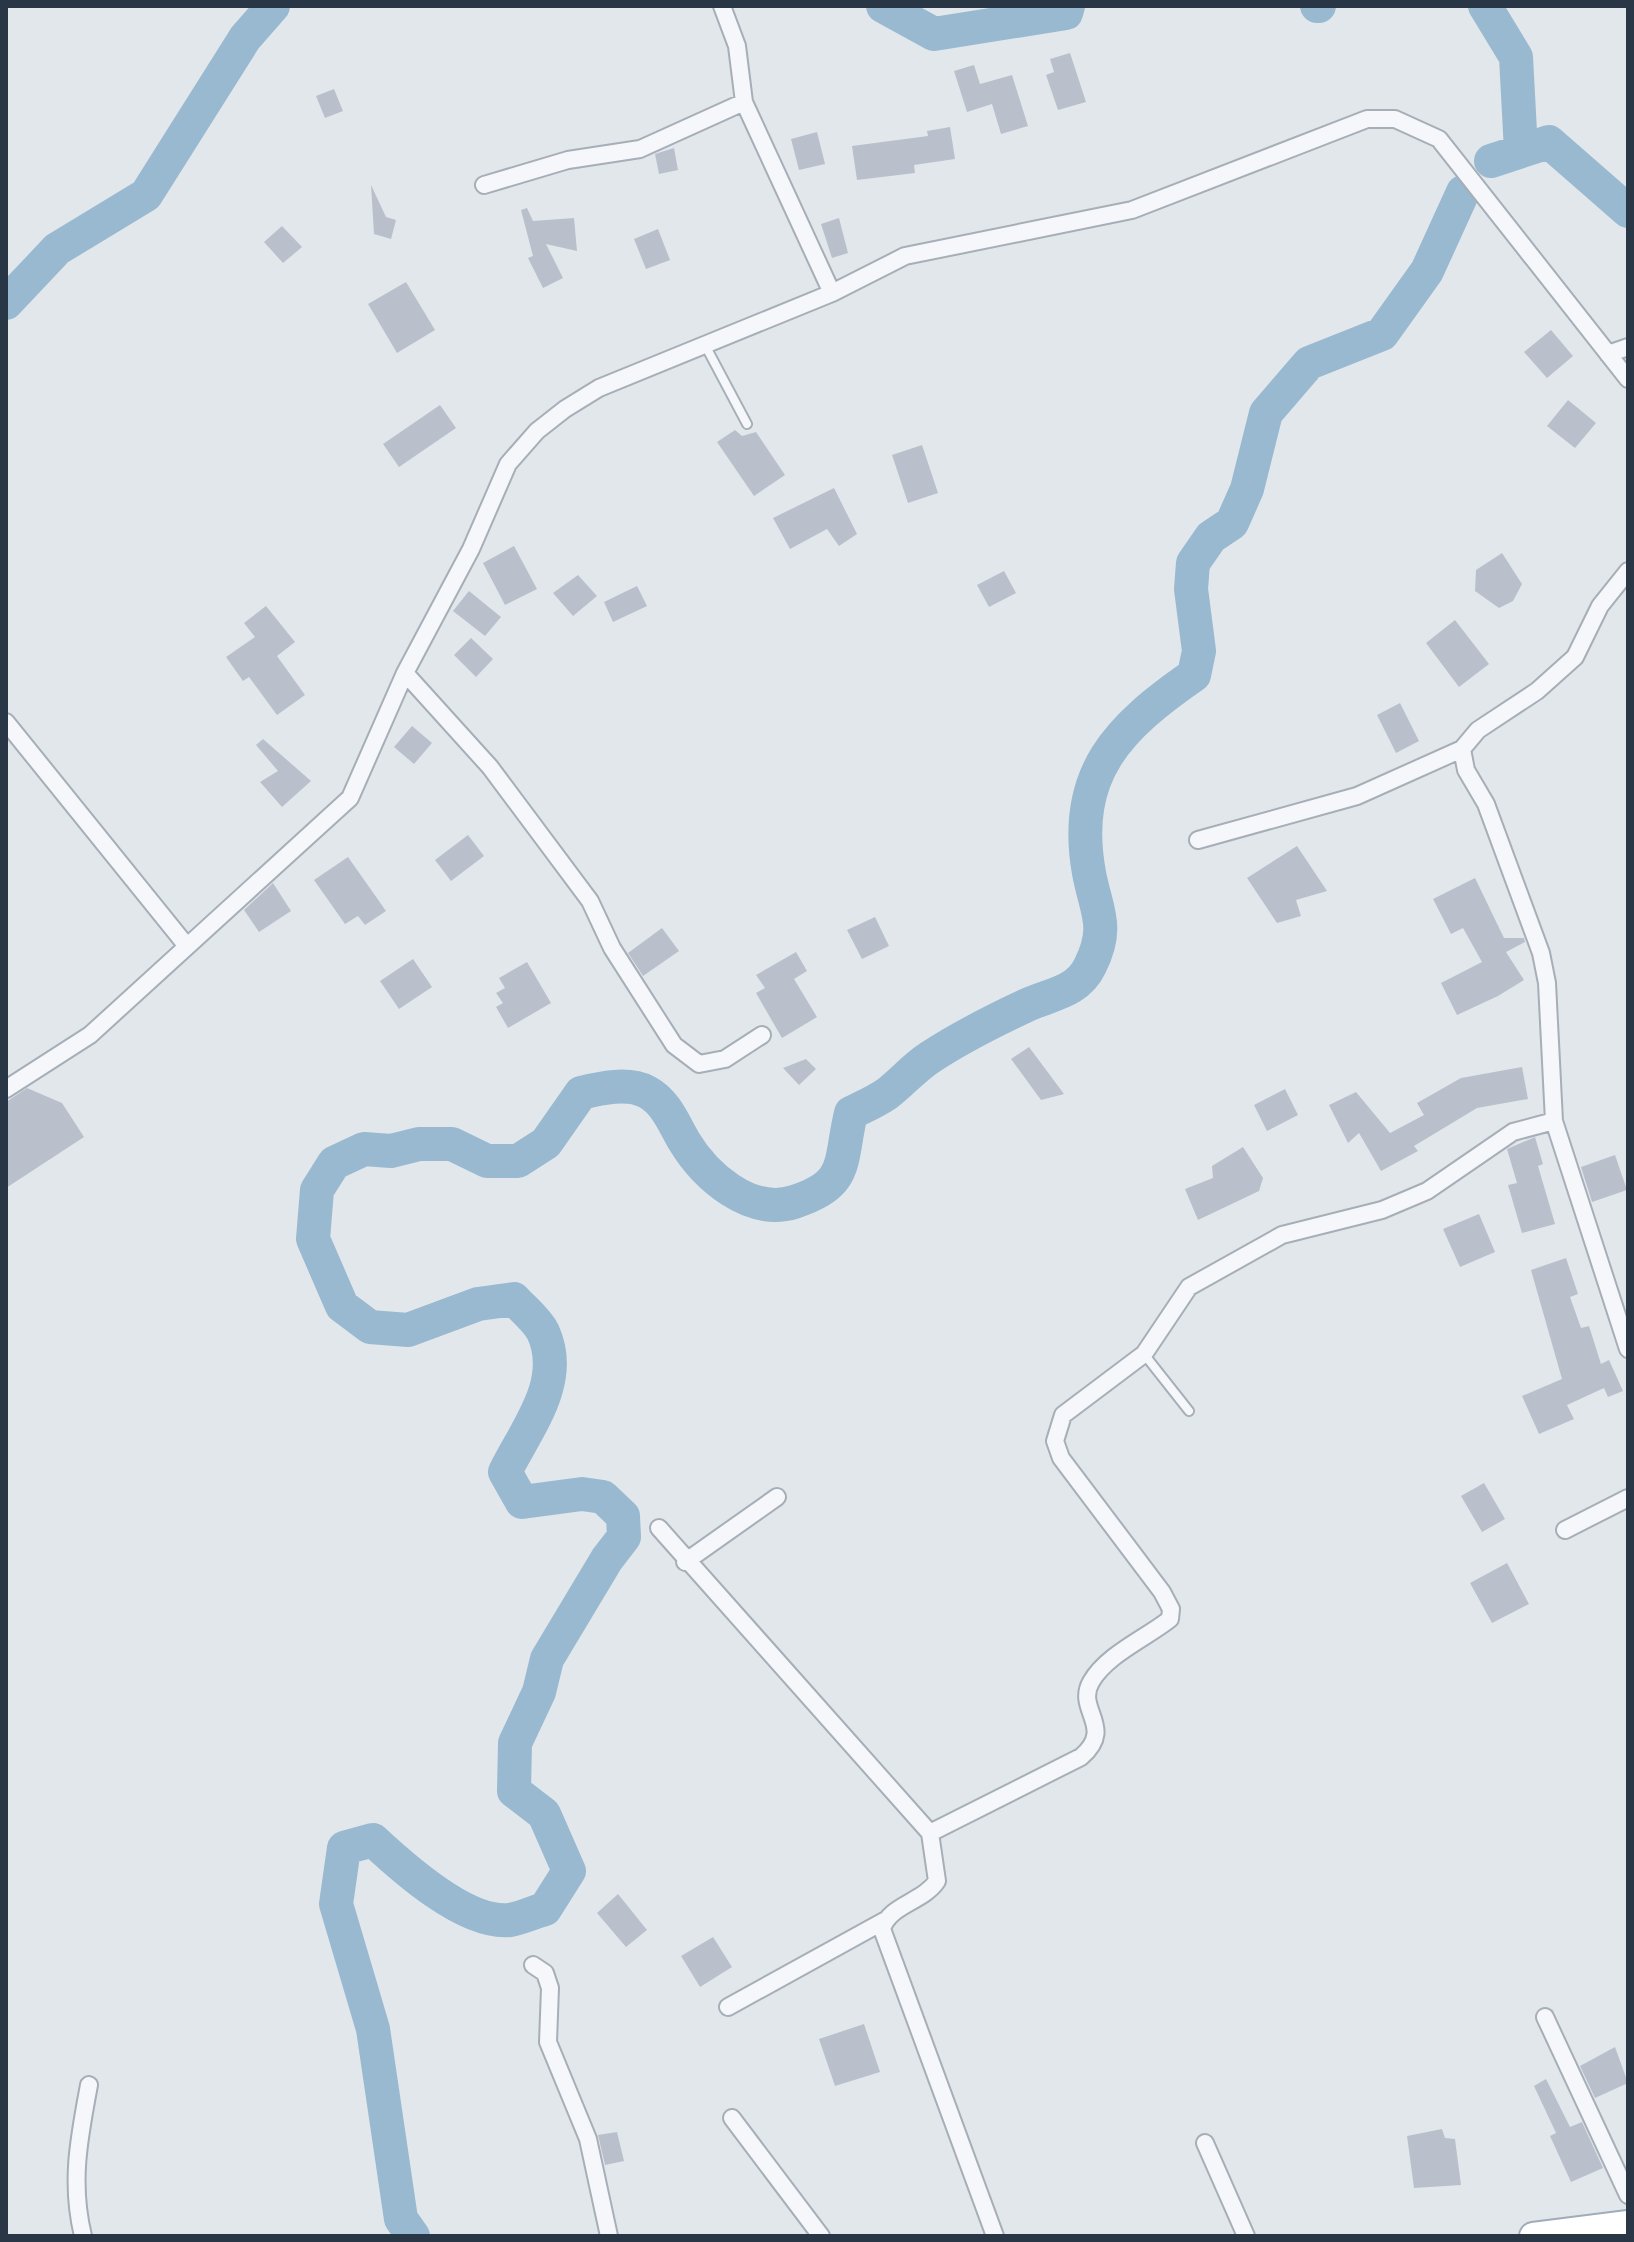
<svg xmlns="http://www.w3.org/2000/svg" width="1634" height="2242" viewBox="0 0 1634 2242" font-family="'Noto Sans',sans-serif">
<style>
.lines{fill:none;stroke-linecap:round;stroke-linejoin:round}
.river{stroke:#99b9d0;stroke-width:34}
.building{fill:#b9c0cb}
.service-casing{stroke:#a6aeb7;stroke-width:12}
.minor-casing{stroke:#a6aeb7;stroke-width:20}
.primary-casing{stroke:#a0acb9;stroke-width:30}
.service{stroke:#f5f7fa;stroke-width:8}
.minor{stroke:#f5f7fa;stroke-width:16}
.primary{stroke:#fff;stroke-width:26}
</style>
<rect width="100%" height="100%" fill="#e2e7ec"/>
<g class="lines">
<path class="river" d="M883 6 934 34 1066 13 1068 6
M1317 6H1319
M1485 6 1516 57 1521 151
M1491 161 1549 142 1628 211
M6 303 57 249 146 195 245 38 273 6
M413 2236 401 2219 373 2029 336 1904 344 1848 373 1840C402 1867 466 1925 510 1920 521 1918 534 1912 545 1909L569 1871 544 1814 514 1791 515 1743 539 1692 547 1659 607 1559 624 1537 623 1516 603 1497 582 1494 522 1502 505 1472C526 1429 566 1382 543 1332 537 1320 523 1309 514 1299L478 1304 408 1330 370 1327 342 1306 313 1239 317 1190 334 1163 364 1149 391 1151 419 1144H452L487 1161H518L546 1143 581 1093C601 1088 628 1082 647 1092 666 1102 674 1124 684 1141 705 1176 750 1216 794 1202 850 1184 839 1163 851 1113 863 1107 877 1101 888 1093 902 1082 914 1068 929 1058 959 1038 993 1021 1025 1006 1050 994 1077 993 1090 966 1110 926 1096 911 1089 873 1071 773 1119 727 1194 675L1199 651 1191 589 1193 563 1211 537 1232 523 1247 489 1266 413 1309 363 1382 334 1427 271 1463 192"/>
</g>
<path class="building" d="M1070 53 1086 102 1058 110 1046 75 1054 72 1050 59Z
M974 65 980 84 1012 75 1028 126 1001 134 992 104 967 112 954 71Z
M334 89 343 111 325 118 316 96Z
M950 127 955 159 914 165 915 173 857 180 852 146 928 136 927 131Z
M817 132 825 164 799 170 791 139Z
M674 148 678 170 659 174 655 154Z
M371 185 386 217 396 220 391 239 374 234Z
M527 208 533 221 574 218 577 251 546 244 563 278 543 288 528 258 533 256 521 210Z
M839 218 848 253 832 258 821 224Z
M282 226 302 247 283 263 264 242Z
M658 229 670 260 646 269 634 239Z
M406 282 435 330 397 353 368 304Z
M1551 330 1573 356 1547 378 1524 352Z
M1568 400 1596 423 1575 448 1547 426Z
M440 405 456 428 399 467 383 444Z
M735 430 742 436 756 432 785 475 754 496 717 442Z
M922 445 938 493 908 503 892 455Z
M834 488 857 534 839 546 827 529 790 549 773 518Z
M514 546 537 589 505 605 483 563Z
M1502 553 1522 584 1513 601 1499 608 1475 591 1476 570Z
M1004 571 1016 593 989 607 977 585Z
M578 575 597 596 573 616 553 593Z
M637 586 647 606 613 622 604 602Z
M469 591 501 617 485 636 453 611Z
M266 606 295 642 277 656 305 695 277 715 249 677 243 681 226 657 255 637 244 623Z
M1455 620 1489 664 1459 687 1426 643Z
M471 638 493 659 476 677 454 655Z
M1400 703 1419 741 1396 753 1377 715Z
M412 726 432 743 414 764 394 747Z
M263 739 311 781 282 807 260 782 278 771 256 745Z
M468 835 484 856 451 881 435 860Z
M1297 846 1327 891 1296 900 1301 916 1277 923 1247 878Z
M348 857 386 911 365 925 358 916 345 924 314 880Z
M1475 878 1504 938H1524L1525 942 1506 952 1524 980 1498 996 1457 1015 1441 983 1482 962 1463 928 1451 934 1433 899Z
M273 883 291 911 259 932 244 910Z
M875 917 889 946 862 959 847 930Z
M662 928 679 951 643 976 628 953Z
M796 952 807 971 794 979 817 1017 782 1038 756 993 765 988 756 975Z
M413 959 432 987 399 1009 380 981Z
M527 962 551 1003 508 1028 496 1007 503 1003 496 993 505 988 499 978Z
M1029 1047 1064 1094 1041 1100 1011 1059Z
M806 1059 816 1069 799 1085 783 1068Z
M1522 1067 1528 1099 1477 1108 1414 1146 1418 1151 1381 1171 1359 1133 1348 1143 1329 1105 1356 1092 1390 1133 1424 1115 1417 1103 1461 1078Z
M27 1088 62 1103 84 1137 6 1188V1102Z
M1285 1089 1298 1115 1267 1131 1254 1105Z
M1535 1137 1543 1164 1538 1166 1555 1224 1522 1233 1508 1185 1517 1183 1507 1149Z
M1243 1147 1263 1178 1259 1191 1198 1220 1185 1189 1213 1178 1212 1166Z
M1615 1155 1627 1190 1592 1202 1581 1167Z
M1479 1214 1495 1252 1460 1267 1443 1229Z
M1566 1258 1578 1294 1570 1297 1581 1328 1589 1326 1601 1364 1609 1360 1623 1391 1608 1397 1604 1388 1567 1405 1574 1419 1539 1434 1522 1396 1562 1379 1531 1270Z
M1484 1483 1505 1519 1482 1532 1461 1496Z
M1507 1563 1529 1604 1492 1623 1470 1583Z
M618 1894 647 1930 626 1947 597 1913Z
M713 1937 732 1967 700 1987 681 1956Z
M864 2024 880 2072 835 2086 819 2039Z
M1615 2047 1628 2083 1595 2098 1580 2066Z
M1546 2079 1570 2127 1582 2122 1603 2168 1571 2182 1550 2136 1556 2133 1534 2086Z
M1442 2129 1445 2138 1455 2139 1461 2185 1414 2188 1407 2136Z
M617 2132 624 2161 605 2165 598 2135Z"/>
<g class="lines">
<g class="service-casing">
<path id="service" d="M705 345 747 424
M1144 1354 1189 1411"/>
</g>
<g class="minor-casing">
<path id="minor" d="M722 6 737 46 744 102 832 293
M484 185 568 160 640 149 744 102
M1608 354 1628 347
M1628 571 1600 606 1575 657 1537 691 1478 730 1462 749 1466 770 1486 804 1541 953 1547 983 1554 1121 1628 1349
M405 673 490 767 590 901 612 948 674 1045 699 1064 725 1059 762 1035
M6 722 186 945
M1198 840 1357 796 1462 749
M6 1089 90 1035 350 798 405 673 471 549 508 464 537 431 565 409 599 388 832 293 905 256 1132 210 1367 119H1395L1439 139 1628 379
M659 1528 930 1833 937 1881C923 1902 889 1905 882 1929L995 2236
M1565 1530 1628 1498
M685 1562 777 1497
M930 1833 1081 1757C1116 1727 1075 1710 1091 1682 1106 1655 1146 1638 1170 1619L1171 1609 1162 1592 1061 1458 1055 1441 1063 1415 1144 1354 1189 1287 1282 1235 1382 1210 1427 1191 1513 1132 1554 1121
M533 1965 545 1973 550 1988 548 2042 588 2139 609 2236
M728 2007 884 1921
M1545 2017 1628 2195
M732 2118 821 2236
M1205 2143 1246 2236
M83 2236C70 2183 79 2138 89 2085"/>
</g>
<g class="primary-casing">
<path id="primary" d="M1533 2236 1628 2224"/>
</g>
<use href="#service" class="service"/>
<use href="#minor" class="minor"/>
<use href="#primary" class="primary"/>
</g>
<rect width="1634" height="2242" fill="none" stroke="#283646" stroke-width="16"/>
</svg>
